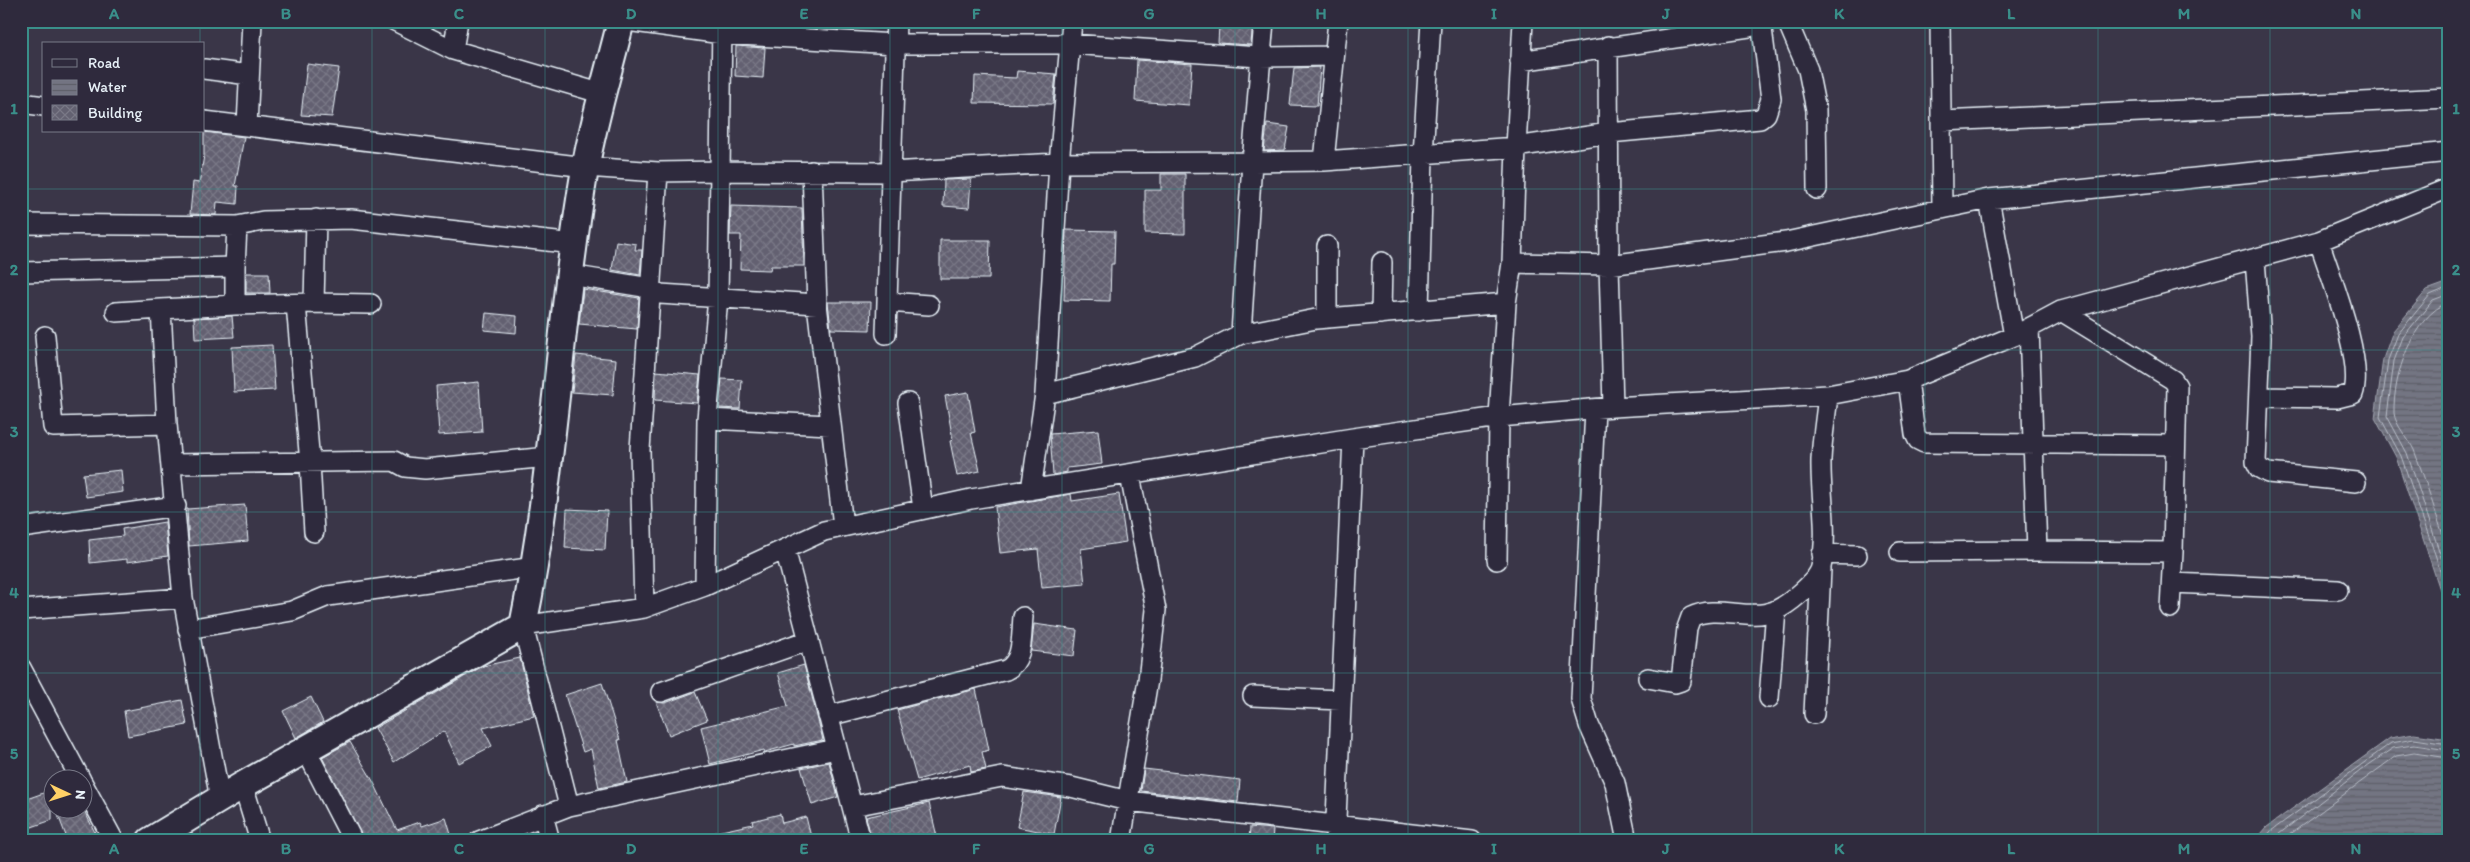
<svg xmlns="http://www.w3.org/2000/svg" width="2470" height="862" viewBox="0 0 2470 862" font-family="Itim,sans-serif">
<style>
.water{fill:url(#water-rules);stroke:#a2a6b1}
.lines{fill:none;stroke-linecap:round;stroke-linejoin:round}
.shore{stroke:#b9bfc9;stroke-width:1}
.building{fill:url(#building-cross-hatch);stroke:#e8f1f8}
.street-casing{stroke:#e8f1f8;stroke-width:22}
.secondary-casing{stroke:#e8f1f8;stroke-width:30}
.street{stroke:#2f2a3d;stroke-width:19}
.secondary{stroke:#2f2a3d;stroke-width:26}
.grid{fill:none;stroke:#3a8f8a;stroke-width:1;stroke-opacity:0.55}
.neatline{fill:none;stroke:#3a8f8a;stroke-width:2}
.grid-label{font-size:16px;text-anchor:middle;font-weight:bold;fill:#3a8f8a}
</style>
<defs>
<pattern id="water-rules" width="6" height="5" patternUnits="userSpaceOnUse" patternTransform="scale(1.25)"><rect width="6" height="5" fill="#737482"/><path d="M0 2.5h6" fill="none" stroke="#5f6069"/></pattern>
<pattern id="building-cross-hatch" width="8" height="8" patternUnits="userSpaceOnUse" patternTransform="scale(1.25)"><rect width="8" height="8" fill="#636171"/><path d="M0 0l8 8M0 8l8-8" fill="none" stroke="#797886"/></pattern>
</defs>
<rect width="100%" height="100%" fill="#3a3648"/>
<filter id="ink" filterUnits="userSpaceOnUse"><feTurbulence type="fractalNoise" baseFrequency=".02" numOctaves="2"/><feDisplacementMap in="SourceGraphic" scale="10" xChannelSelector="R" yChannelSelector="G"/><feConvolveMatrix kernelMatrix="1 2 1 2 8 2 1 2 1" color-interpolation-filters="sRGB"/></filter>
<g filter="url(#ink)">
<path class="water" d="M2449 282V617L2396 457 2375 418 2383 359 2393 331 2427 290Z
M2414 734 2449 739V841H2255L2267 827 2390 738Z"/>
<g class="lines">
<path class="shore" d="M2449 287 2430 295 2398 334 2388 360 2380 417 2401 456 2436 557 2449 603
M2449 294 2433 300 2403 337 2394 361 2387 416 2407 453 2449 581
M2449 302C2412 316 2393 376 2394 413 2395 425 2409 439 2414 450 2427 483 2437 519 2449 552
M2262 841 2271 831 2391 743 2414 739 2449 744
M2270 841 2360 771 2393 748 2414 745 2449 750
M2281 841 2396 756 2414 753 2449 758"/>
</g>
<path class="building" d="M1241 21H1253L1251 45 1218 43 1219 25 1240 26Z
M736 46 765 48 763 78 735 76Z
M1137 60 1192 64 1189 105 1135 101Z
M307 64 339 68 332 117 301 115Z
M1320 67 1317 106 1290 105 1294 68Z
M1017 71 1056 74 1053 104 974 103 975 76 1016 78Z
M1267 124 1289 127 1285 150 1264 151Z
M204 132 244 137 235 186H238L237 204 217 202 216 215 190 214 193 182 199 183 204 156Z
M1161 174H1185V234L1145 233V190H1161Z
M971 179 969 208 943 206 944 180Z
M731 206 802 208 804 266H771L770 270 740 269 741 235H730Z
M1066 230 1115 231 1114 264H1111L1110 301 1064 300Z
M940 240H990L989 279H940Z
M616 241 636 244 635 250H642L640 275 612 270Z
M246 273H269L270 293H246Z
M583 289 639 298 637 329 579 324Z
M828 302H871L870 330 831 329Z
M486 313 517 316 516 333 484 330Z
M232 316 234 337 195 339 194 318Z
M272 345 275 390 234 392 232 347Z
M576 355 616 359 613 395 572 392Z
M656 371 700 375 697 403 655 400Z
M722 379 742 380 740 409 719 408Z
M479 382 482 432 439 435 436 386Z
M968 392 975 432 971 433 980 471 957 476 950 441 953 440 945 396Z
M1098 430 1102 464 1067 468V472L1053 475 1050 434Z
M121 470 123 492 86 497 83 474Z
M1071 494 1072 501 1119 494 1126 542 1081 549 1085 584 1042 588 1038 549 1000 553 995 507Z
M245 505 248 541 189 546 187 509Z
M567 509 607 511 605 550 565 548Z
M165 522 168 556 127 562V559L90 563 89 540 123 536 122 529Z
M1034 624 1077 630 1074 656 1031 651Z
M520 658 534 716 483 728 492 746 459 763 444 731 394 762 375 728 483 666Z
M804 665 823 740 794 746V744L765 752 764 750 710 764 701 727 788 706 778 673Z
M602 683 620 740H618L627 782 599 788 591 749 583 752 565 695Z
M976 689 989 750 982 752 986 769 971 772 970 765 917 780 897 710Z
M695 692 707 720 669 735 656 702 665 703Z
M311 697 323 722 296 738 283 711Z
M182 700 187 725 128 736 124 711Z
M350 742 373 781 397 830 420 822 422 826 446 818 453 841H364L322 757Z
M829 762 838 797 812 805 801 768Z
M1144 769 1240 780 1238 802 1141 791Z
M52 790V820L26 829 21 817V801Z
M1024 792 1061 797 1054 834 1017 827Z
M929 803 938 841H872L866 817Z
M56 810H84L99 841H68Z
M780 814 782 823 806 817 812 841H709L708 834 753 824 752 821Z
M1250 827 1273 829 1272 841H1249Z"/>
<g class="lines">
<g class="street-casing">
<path id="street" d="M395 21 453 50 603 94
M627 21 722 34 895 44H1070L1072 21
M896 21 887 302 929 305
M1787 21 1808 70 1816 110 1817 189
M1940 21 1942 209
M1608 46 1609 265 1613 407
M453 50 458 21
M1520 61 1749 27 1760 21
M204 69 249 75
M21 103 44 106
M204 121 586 167 658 172 720 171 722 21
M1942 121 2449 98
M247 126 252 21
M1324 161 1516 147 1523 21
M812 171 817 304 843 526
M1989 199 2014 336
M21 224 237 226 235 267 21 272
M237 226 263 221 351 219 574 244
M2255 260 2261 337 2256 462 2259 468 2268 473 2356 482
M1512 263 1609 265 1786 242 1989 199 2449 152
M570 275 650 288 660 294 817 304
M314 303 316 219
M296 304 310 463 314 532
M235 305 314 303 371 304
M161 309 235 305V267
M1419 311 1423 155 1431 21
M2061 311 2173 380 2177 386 2173 552
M116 312 161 309 167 424 183 598 220 799
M1381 314 1382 262
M1327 318V246
M2029 328 2037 551 2173 552 2170 608
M886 334 887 302
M1241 334 1316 319 1506 303 1512 263 1516 147 1609 133 1760 119 1766 114 1771 99 1761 21
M45 336 53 427 167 424
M1908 380 1915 434 1918 440 1924 443 2175 445
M1045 394 1195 357 1241 334 1252 162 1324 161 1338 21
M2260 397 2337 398 2353 394C2365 362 2330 275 2319 241
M908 403 923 509
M1595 409 1581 699 1589 725 1615 783 1627 841
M707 419 830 425
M173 464 394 461 405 467 425 469 548 457
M1031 490 1045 394 1059 163 1252 162 1264 21
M21 528 176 506
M785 549 861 841
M1900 552 2037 551
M1822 554 1857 555
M1497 560 1499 417 1506 303
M2172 583 2338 590
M705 586 707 419 718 298 720 171 890 172 1059 163 1070 44 1259 57 1334 56
M644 608 640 450 658 172
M21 610 183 598
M188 629 292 611 328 596 535 567
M21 668 81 780
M1648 678 1675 683 1681 681 1687 628 1691 617C1716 604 1748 621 1774 611 1787 606 1818 581 1821 567 1829 532 1820 495 1821 460 1822 438 1826 416 1828 395
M661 692 809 640
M1253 696 1340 700
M1769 698 1776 610
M1814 714 1821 569
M828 716 1006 670C1024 661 1021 636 1023 617
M306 750 353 841
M82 782 114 841
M243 785 260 841
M569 806 836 749
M853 806 1002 777 1071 787 1128 801 1472 841
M543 815 550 841
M479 841 569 806 523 626 644 608 705 586 824 531 971 499 1353 438 1499 417 1613 407 1828 395 1908 380 2014 336 2061 311 2319 241 2449 188
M1121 841 1148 680 1156 610 1130 475
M1335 841 1353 438"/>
</g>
<g class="secondary-casing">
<path id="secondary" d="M150 841 243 785 523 626C554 475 559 320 585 169 594 119 609 70 621 21"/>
</g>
<use href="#street" class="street"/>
<use href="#secondary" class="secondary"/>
</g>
</g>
<path class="grid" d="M200 21V44M372 21V841M545 21V841M718 21V841M890 21V841M1062 21V841M1235 21V841M1408 21V841M1580 21V841M1752 21V841M1925 21V841M2098 21V841M2270 21V841M200 131V841M21 189H2449M21 350H2449M21 512H2449M21 673H2449"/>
<rect width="2470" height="862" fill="none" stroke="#2f2a3d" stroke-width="55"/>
<rect x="42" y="42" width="162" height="90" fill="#2f2a3d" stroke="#797a88"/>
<rect x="52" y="59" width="25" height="8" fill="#2f2a3d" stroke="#797a88"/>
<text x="88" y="68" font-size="15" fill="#e8f1f8">Road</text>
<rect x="52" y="80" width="25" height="15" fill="url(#water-rules)" stroke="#797a88"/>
<text x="88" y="92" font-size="15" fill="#e8f1f8">Water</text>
<rect x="52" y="105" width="25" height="15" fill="url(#building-cross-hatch)" stroke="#797a88"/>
<text x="88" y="118" font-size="15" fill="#e8f1f8">Building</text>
<g transform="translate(68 794) rotate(94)"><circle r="24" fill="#2f2a3d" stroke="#797a88"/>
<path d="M0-4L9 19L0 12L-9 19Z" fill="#ffd166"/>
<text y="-8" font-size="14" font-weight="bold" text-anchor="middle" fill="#e8f1f8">N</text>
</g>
<rect x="28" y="28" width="2414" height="806" class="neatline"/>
<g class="grid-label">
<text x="114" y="19">A</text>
<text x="286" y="19">B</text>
<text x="459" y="19">C</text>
<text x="631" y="19">D</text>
<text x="804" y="19">E</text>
<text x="976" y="19">F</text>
<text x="1149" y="19">G</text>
<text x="1321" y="19">H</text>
<text x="1494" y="19">I</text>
<text x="1666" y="19">J</text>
<text x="1839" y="19">K</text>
<text x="2011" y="19">L</text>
<text x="2184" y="19">M</text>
<text x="2356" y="19">N</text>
<text x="14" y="114">1</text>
<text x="2456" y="114">1</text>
<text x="14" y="275">2</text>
<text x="2456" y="275">2</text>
<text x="14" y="437">3</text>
<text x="2456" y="437">3</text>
<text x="14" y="598">4</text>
<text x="2456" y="598">4</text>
<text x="14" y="759">5</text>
<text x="2456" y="759">5</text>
<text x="114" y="854">A</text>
<text x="286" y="854">B</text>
<text x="459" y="854">C</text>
<text x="631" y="854">D</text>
<text x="804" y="854">E</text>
<text x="976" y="854">F</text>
<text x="1149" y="854">G</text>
<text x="1321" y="854">H</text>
<text x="1494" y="854">I</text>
<text x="1666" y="854">J</text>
<text x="1839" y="854">K</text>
<text x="2011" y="854">L</text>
<text x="2184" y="854">M</text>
<text x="2356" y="854">N</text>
</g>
</svg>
